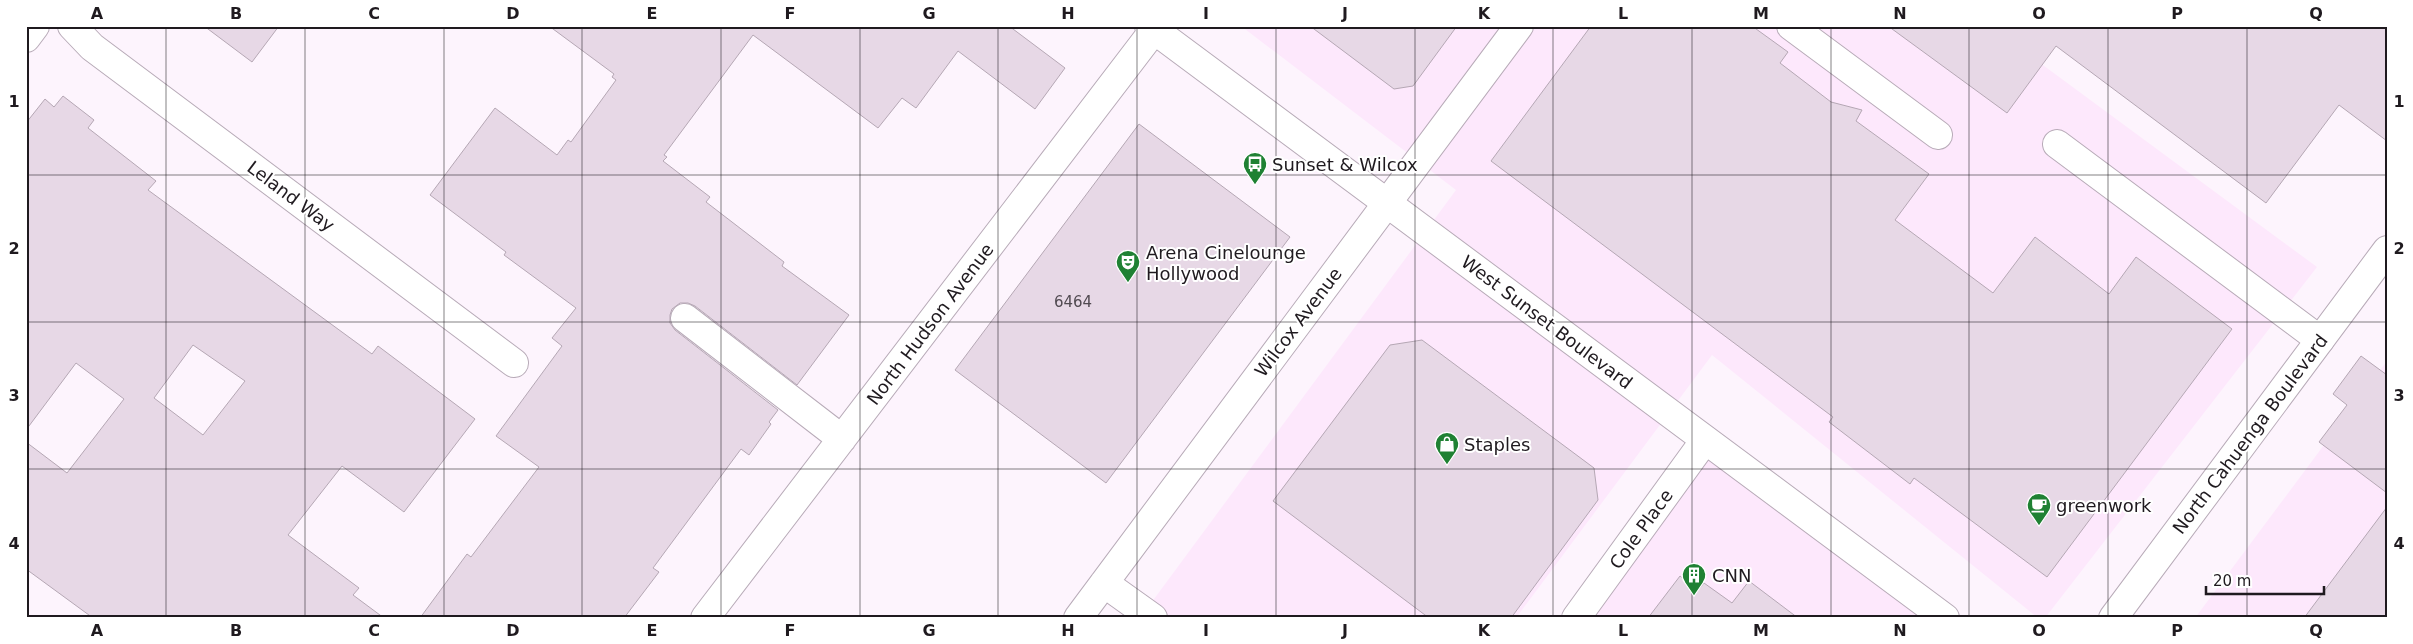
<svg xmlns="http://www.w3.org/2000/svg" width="2413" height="644" viewBox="0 0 2413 644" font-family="'DejaVu Sans',sans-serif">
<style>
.built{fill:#fde8fc}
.building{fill:#e7d8e6;stroke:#b5a7b4;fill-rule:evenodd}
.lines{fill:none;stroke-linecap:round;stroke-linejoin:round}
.minor-casing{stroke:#b8abb8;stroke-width:30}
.major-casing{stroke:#b8abb8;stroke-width:30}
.minor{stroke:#fff;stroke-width:28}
.major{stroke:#fff;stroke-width:28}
.grid{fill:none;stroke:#1f1a1f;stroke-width:1;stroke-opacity:0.55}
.labels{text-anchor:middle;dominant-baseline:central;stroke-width:4;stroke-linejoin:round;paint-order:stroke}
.number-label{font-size:15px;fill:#514a51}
.poi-label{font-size:18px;fill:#1f1a1f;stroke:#fff;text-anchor:start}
.street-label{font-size:18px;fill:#1f1a1f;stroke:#fff}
.neatline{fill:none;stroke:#1f1a1f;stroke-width:2}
.grid-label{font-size:16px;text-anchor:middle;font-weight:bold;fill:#1f1a1f}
</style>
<rect width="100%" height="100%" fill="#fdf4fd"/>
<path class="built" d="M1241 26H1990L2317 267 2045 618H2038L1712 355 1516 618H1140L1456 190Z
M2387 361V618H2195L2321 449Z
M1710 452 1930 618H1585Z"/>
<path class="building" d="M204 26H279L252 62Z
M549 26H1009L1065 68 1035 109 958 51 916 108 902 98 878 128 753 35 664 155 667 157 663 161 710 197 706 202 784 262 782 266 849 315 797 385 695 306 688 303H680L672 309 670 315V323L675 330 778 410 769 422 771 424 749 455 741 449 653 568 659 572 624 618H420L467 554 471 557 539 467 496 436 562 346 552 338 576 308 504 255 506 252 430 195 495 108 557 155 568 140 571 142 616 80 612 77 614 74Z
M1310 26H1457L1413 86 1394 89Z
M1591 26H1752L1788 52 1780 63 1831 102 1862 110 1856 121 1929 174 1895 220 1993 293 2035 237 2109 294 2136 257 2232 329 2047 577 1914 478 1910 484 1829 422 1833 417 1491 161Z
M1888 26H2387V141L2339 105 2266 203 2056 46 2007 113Z
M63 96 94 120 88 128 156 181 148 190 372 354 378 346 475 419 404 512 342 466 288 535 359 588 353 595 384 618H93L26 569V442L67 473 124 399 76 363 26 430V123L45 99 54 107ZM193 345 245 381 203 435 154 398Z
M1139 124 1290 237 1106 483 955 370Z
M1422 340 1594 468 1598 500 1511 618H1429L1273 501 1390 345Z
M2361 356 2387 375V493L2319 442 2347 405 2333 394Z
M2387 507V618H2304Z
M1680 576 1698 590 1704 583 1732 603 1749 581 1798 618H1648Z"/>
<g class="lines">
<g class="minor-casing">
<path id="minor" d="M72 26 92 47 514 363
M1791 26 1938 135
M26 38 35 26
M2057 144 2320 340
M685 318 842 439
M1104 583 1153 618
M705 618 1154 30
M1078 618 1519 26
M1576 618 1705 440"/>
</g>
<g class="major-casing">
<path id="major" d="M1149 26 1945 618
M2113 618 2387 250"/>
</g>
<use href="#minor" class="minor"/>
<use href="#major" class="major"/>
</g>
<path class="grid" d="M166 26V618M305 26V618M444 26V618M582 26V618M721 26V618M860 26V618M998 26V618M1137 26V618M1276 26V618M1415 26V618M1553 26V618M1692 26V618M1831 26V618M1969 26V618M2108 26V618M2247 26V618M26 175H2387M26 322H2387M26 469H2387"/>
<defs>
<g id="bus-pin" transform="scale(1.25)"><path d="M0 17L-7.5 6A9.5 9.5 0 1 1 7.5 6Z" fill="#1f8133" stroke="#fff"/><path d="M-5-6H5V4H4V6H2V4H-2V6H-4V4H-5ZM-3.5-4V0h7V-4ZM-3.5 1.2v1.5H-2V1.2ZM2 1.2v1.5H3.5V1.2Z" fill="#fff"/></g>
<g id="theatre-pin" transform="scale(1.25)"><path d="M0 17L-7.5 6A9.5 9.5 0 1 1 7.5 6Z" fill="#1f8133" stroke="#fff"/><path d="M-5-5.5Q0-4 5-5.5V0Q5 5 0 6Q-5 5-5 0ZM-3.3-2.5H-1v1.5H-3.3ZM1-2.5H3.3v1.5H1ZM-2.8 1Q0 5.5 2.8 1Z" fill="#fff"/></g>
<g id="shop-pin" transform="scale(1.25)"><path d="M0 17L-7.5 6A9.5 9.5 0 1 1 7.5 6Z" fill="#1f8133" stroke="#fff"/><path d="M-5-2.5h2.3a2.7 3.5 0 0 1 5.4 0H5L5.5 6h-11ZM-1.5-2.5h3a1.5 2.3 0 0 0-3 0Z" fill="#fff"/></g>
<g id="cafe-pin" transform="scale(1.25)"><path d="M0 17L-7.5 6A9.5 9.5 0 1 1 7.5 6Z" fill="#1f8133" stroke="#fff"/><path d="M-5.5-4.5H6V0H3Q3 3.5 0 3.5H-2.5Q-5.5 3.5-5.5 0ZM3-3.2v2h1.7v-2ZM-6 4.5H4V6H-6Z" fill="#fff"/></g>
<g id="building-pin" transform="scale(1.25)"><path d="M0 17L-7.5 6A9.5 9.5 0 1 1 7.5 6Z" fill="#1f8133" stroke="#fff"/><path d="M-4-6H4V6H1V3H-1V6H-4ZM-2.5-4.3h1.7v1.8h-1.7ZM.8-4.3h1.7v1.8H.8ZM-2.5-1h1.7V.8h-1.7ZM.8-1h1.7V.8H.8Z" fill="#fff"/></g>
</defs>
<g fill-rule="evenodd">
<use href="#bus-pin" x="1255" y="164"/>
<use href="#theatre-pin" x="1128" y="262"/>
<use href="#shop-pin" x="1447" y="444"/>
<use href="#cafe-pin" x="2039" y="505"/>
<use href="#building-pin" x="1694" y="575"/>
</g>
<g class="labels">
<g class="number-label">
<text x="1073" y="302">6464</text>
</g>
<g class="poi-label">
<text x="1272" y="164">Sunset &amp; Wilcox</text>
<text x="1146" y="252">Arena Cinelounge<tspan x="1146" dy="21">Hollywood</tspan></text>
<text x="1464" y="444">Staples</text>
<text x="2056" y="505">greenwork</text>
<text x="1712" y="575">CNN</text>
</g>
<g class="street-label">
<text transform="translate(291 196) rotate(37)">Leland Way</text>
<text transform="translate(1298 322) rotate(-53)">Wilcox Avenue</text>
<text transform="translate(1547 322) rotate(37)">West Sunset Boulevard</text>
<text transform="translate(930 324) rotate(-53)">North Hudson Avenue</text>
<text transform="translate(2250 434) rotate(-53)">North Cahuenga Boulevard</text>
<text transform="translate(1641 529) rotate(-54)">Cole Place</text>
</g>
</g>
<rect width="2413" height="644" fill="none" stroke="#ffffff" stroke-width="55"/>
<path d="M2206 586v8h118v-8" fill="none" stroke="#1f1a1f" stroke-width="2.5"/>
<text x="2213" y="586" font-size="15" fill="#1f1a1f" stroke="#ffffff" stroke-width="4" paint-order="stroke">20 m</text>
<rect x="28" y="28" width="2358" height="588" class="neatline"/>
<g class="grid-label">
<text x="97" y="19">A</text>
<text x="236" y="19">B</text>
<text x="374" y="19">C</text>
<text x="513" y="19">D</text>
<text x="652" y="19">E</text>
<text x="790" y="19">F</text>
<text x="929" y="19">G</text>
<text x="1068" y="19">H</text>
<text x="1206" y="19">I</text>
<text x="1345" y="19">J</text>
<text x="1484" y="19">K</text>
<text x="1623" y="19">L</text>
<text x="1761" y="19">M</text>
<text x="1900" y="19">N</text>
<text x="2039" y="19">O</text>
<text x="2177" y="19">P</text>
<text x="2316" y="19">Q</text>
<text x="14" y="107">1</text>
<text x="2399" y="107">1</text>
<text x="14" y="254">2</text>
<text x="2399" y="254">2</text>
<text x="14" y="401">3</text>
<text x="2399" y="401">3</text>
<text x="14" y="549">4</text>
<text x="2399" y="549">4</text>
<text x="97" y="636">A</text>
<text x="236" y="636">B</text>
<text x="374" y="636">C</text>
<text x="513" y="636">D</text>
<text x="652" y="636">E</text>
<text x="790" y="636">F</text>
<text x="929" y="636">G</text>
<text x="1068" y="636">H</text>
<text x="1206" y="636">I</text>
<text x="1345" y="636">J</text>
<text x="1484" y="636">K</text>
<text x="1623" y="636">L</text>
<text x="1761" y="636">M</text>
<text x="1900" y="636">N</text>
<text x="2039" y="636">O</text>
<text x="2177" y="636">P</text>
<text x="2316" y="636">Q</text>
</g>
</svg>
